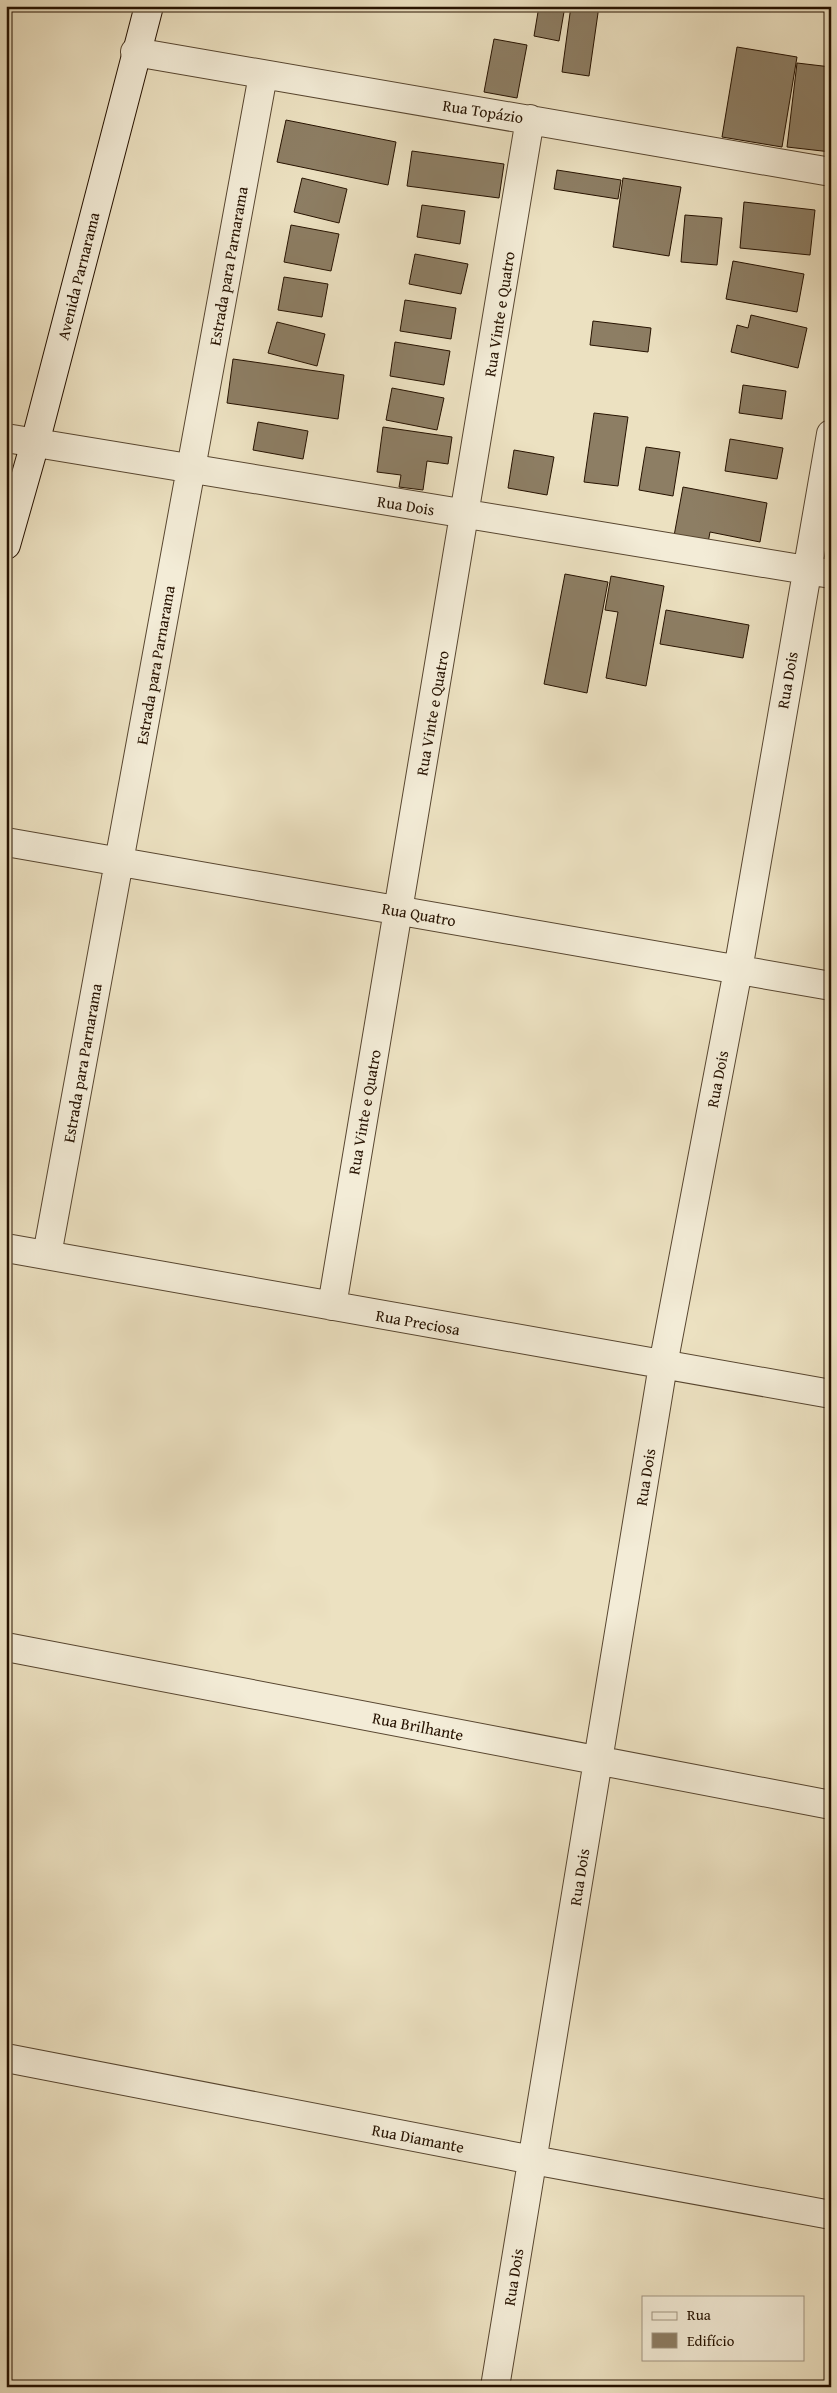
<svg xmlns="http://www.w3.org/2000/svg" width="837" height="2393" viewBox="0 0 837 2393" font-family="'Gentium Book Plus',serif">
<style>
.building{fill:#8d7e64;stroke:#261200}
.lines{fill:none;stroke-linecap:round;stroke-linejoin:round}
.street-casing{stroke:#584630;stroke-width:30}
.secondary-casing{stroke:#261200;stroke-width:30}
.street{stroke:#f3ecd7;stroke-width:28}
.secondary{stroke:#f3ecd7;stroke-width:28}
.labels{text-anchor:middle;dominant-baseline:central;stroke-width:4;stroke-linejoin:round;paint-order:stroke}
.street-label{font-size:16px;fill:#261200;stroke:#f3ecd7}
</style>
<rect width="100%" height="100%" fill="#ece1c1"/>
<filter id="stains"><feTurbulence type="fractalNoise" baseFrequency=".004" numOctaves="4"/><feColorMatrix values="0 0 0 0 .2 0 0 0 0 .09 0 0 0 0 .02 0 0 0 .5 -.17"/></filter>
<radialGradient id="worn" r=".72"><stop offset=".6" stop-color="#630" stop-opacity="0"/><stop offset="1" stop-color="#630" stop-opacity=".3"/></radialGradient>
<path class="building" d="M539 6H565L559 41 534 36Z
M571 6H599L589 76 562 72Z
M494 39 527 45 517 98 484 92Z
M737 47 797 57 782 147 722 137Z
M797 63 831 67V152L787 147Z
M286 120 396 142 388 185 277 162Z
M412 151 504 164 499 198 407 186Z
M557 170 621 180 618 199 554 189Z
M302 178 347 189 339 223 294 212Z
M623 178 681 187 669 256 613 247Z
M744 202 815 210 810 255 740 248Z
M422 205 465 211 460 244 417 237Z
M685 215 722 218 717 265 681 262Z
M291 225 339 234 331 271 284 262Z
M415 254 468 264 461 294 409 284Z
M733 261 804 274 797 312 726 299Z
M284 277 328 284 322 317 278 310Z
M405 300 456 308 451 339 400 331Z
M751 315 807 328 798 368 731 352 737 325 748 328Z
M593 321 651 328 648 352 590 345Z
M277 322 325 334 317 366 268 353Z
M395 342 450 351 444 385 390 376Z
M233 359 344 375 338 419 227 403Z
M743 385 786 391 782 419 739 413Z
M392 388 444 398 437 430 386 420Z
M594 413 628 417 618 486 584 482Z
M258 422 308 431 303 459 253 450Z
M383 427 452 437 448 464 427 461 423 490 399 487 401 475 377 472Z
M730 439 783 448 777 479 725 471Z
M646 447 680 452 673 496 639 490Z
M514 450 554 457 547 495 508 488Z
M683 487 767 503 760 542 710 532 708 543 674 536Z
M565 574 608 582 587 693 544 684Z
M611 576 664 586 646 686 606 678 618 612 605 610Z
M666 610 749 625 743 658 660 644Z"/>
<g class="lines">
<g class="street-casing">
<path id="street" d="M135 52 831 172
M6 438 831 574
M6 842 831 986
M6 1248 831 1394
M47 1255 263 75
M332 1306 530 119
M6 1647 831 1805
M6 2058 533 2160 831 2215
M495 2387 663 1365 738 970 831 434"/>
</g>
<g class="secondary-casing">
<path id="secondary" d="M6 545 35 443 149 6"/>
</g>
<use href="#street" class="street"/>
<use href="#secondary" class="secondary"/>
</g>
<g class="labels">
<g class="street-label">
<text transform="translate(483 111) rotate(9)">Rua Topázio</text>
<text transform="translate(228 266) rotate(-80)">Estrada para Parnarama</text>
<text transform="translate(78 276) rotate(-76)">Avenida Parnarama</text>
<text transform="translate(499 314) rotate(-81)">Rua Vinte e Quatro</text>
<text transform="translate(406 505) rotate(9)">Rua Dois</text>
<text transform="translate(155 665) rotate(-80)">Estrada para Parnarama</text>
<text transform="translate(787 680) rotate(-80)">Rua Dois</text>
<text transform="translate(432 713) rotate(-80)">Rua Vinte e Quatro</text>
<text transform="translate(419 914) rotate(10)">Rua Quatro</text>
<text transform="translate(82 1063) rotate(-80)">Estrada para Parnarama</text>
<text transform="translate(717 1079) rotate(-79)">Rua Dois</text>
<text transform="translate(364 1112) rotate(-80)">Rua Vinte e Quatro</text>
<text transform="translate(418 1322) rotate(10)">Rua Preciosa</text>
<text transform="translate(645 1477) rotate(-81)">Rua Dois</text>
<text transform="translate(418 1726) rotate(11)">Rua Brilhante</text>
<text transform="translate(579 1877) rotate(-81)">Rua Dois</text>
<text transform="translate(418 2138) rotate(11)">Rua Diamante</text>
<text transform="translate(513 2277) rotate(-81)">Rua Dois</text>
</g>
</g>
<rect width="837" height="2393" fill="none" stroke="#ece1c1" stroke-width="25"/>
<rect x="8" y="8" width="822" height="2378" fill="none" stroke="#261200" stroke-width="2.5"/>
<rect x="12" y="12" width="812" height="2368" fill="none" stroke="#261200"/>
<rect x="642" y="2296" width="162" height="65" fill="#f3ecd7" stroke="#a19581"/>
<rect x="652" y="2312" width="25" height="8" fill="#f3ecd7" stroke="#a19581"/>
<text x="687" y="2320" font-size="15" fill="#261200">Rua</text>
<rect x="652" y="2333" width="25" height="15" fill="#8d7e64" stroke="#a19581"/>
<text x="687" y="2346" font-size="15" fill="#261200">Edifício</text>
<rect width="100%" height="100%" filter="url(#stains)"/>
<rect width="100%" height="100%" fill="url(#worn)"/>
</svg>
